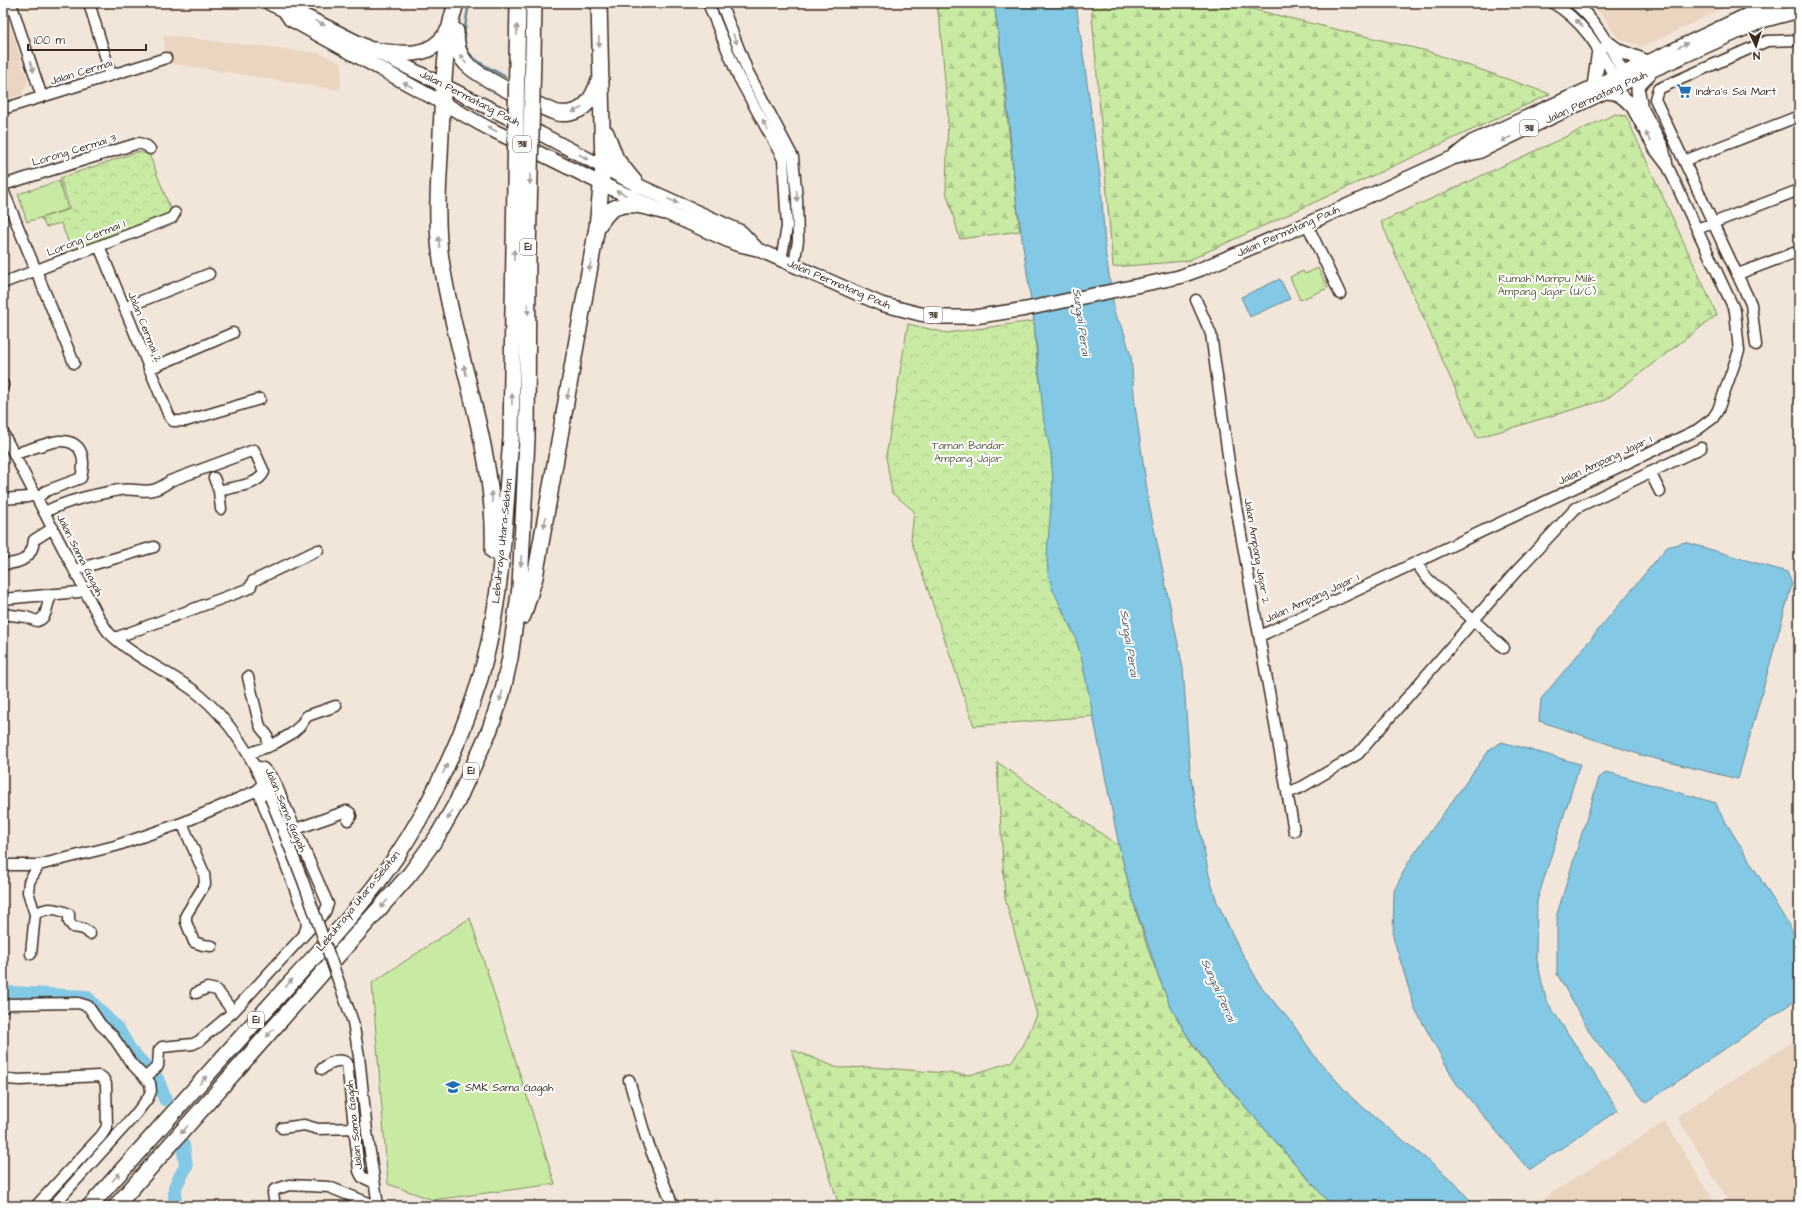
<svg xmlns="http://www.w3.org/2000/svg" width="1802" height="1209" viewBox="0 0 1802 1209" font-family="'Architects Daughter',sans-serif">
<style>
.built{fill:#e9d5c0}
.forest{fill:url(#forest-firs);stroke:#828a60}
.park{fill:url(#park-crowns);stroke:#828a60}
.pitch{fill:#c8eaa3;stroke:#828a60}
.water{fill:#83c8e4;stroke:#668995}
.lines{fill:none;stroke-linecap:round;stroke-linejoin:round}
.stream{stroke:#668995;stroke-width:2.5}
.river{stroke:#83c8e4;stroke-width:14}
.minor-casing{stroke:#3b2a1e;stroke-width:13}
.major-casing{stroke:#3b2a1e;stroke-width:16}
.highway-casing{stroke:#3b2a1e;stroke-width:18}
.minor{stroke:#fff;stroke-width:10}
.major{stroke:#fff;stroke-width:13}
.highway{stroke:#fff;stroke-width:15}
.minor-bridge-casing{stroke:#3b2a1e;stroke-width:13;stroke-linecap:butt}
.highway-bridge-casing{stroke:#3b2a1e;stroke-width:18;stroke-linecap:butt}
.minor-bridge{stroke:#fff;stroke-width:10}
.highway-bridge{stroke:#fff;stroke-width:15}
.oneway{fill:#a79f9a}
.labels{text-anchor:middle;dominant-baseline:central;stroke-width:4;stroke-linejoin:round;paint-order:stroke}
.shield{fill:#fff;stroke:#766a62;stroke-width:1}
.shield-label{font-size:10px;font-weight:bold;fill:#3b2a1e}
.street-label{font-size:11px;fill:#3b2a1e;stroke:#fff}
.poi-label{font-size:11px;fill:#3b2a1e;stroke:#fff;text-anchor:start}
.park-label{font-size:11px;fill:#5e5a3f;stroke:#fff}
.water-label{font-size:12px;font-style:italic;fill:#515959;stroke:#fff}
</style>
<defs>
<pattern id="forest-firs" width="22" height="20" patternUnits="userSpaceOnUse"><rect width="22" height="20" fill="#c8eaa3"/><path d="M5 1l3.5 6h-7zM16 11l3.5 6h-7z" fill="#adc98c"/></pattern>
<pattern id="park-crowns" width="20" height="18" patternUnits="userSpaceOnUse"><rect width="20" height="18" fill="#c8eaa3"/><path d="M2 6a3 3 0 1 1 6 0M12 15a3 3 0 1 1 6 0" fill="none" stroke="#adc98c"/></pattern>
</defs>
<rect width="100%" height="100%" fill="#f2e6da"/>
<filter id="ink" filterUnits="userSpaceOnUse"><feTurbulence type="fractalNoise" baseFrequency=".025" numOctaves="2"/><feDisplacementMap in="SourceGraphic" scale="8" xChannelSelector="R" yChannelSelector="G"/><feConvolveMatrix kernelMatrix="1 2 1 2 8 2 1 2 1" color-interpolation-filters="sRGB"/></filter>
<g filter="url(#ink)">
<path class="built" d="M1589 3H1734L1642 47 1618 38 1604 17Z
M3 12 7 15 28 82 21 95 3 100Z
M163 35 320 53 342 64 340 90 168 63Z
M1799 1038V1206H1731L1677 1116Z
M1665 1122 1717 1206H1539L1537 1202Z"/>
<path class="forest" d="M936 3H994C1005 79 1010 155 1020 231L960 239 946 191 948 115 940 24Z
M1091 3H1226L1427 51 1550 94 1187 261 1113 267Z
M1615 114 1626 116 1717 315 1605 400 1477 438 1381 222Z
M997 762 1119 846C1135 911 1153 978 1187 1036 1202 1061 1224 1082 1243 1104 1272 1138 1302 1172 1332 1206H839L791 1049 838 1068 872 1067 970 1075 1011 1062 1023 1046 1037 1015 1005 898Z"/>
<path class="park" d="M137 152 149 154 171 210 168 215 72 251 61 223 46 227 41 218 70 209 60 178Z
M1034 321 1037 362 1051 453 1053 481 1051 508 1061 608 1075 636 1082 660 1094 716 974 726 911 540 914 511 892 493 886 456 908 324 947 333Z"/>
<path class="pitch" d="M59 181 68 209 27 222 18 194Z
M1318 268 1328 288 1300 300 1290 277 1303 271 1305 274Z
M470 918 555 1184 433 1200 388 1184 372 983Z"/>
<path class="water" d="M994 3H1076L1101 183 1105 249 1115 315 1123 329 1131 356 1135 405 1149 504 1183 668 1190 770 1196 810 1209 875 1217 902 1238 946 1260 985 1278 1007 1290 1020 1316 1058 1353 1099 1453 1181 1475 1206H1332L1208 1064 1188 1037 1170 1006 1157 972 1133 900 1119 846 1082 660 1075 636 1052 588 1048 573 1047 554 1053 481 1051 453 1044 422 1034 321 1016 198 1006 90Z
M1280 279 1290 299 1250 317 1241 297Z
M1685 542 1787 572 1792 584 1738 779 1644 756 1539 721 1541 699 1667 547Z
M1502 742 1580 764 1537 901 1536 956 1546 1000 1618 1110 1529 1170 1456 1083 1415 1009 1393 937 1394 891 1409 861 1490 749Z
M1607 772 1716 803 1719 811 1799 942V998L1646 1103 1592 1036 1557 974V914L1599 778Z"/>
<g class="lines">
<path class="stream" d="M469 3C460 54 461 53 506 77"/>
<path class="river" d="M3 995 12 993 86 997 119 1031 130 1050 157 1079 165 1099
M175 1206V1187L186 1166 183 1145"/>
<g class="minor-casing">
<path id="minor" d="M11 3 42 97
M89 3 111 75
M708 3 738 76 783 159 787 227 781 260
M721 3 748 72 793 157 797 199 798 241 794 265
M1553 3C1587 24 1599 50 1618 83
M1574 3C1599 22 1612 52 1627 79
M1637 97 1663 146 1667 163
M3 109 166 58
M1684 161 1799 116
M3 185 139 143 147 146 150 149
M3 190 74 363
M1307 224 1340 294
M1697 229 1799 190
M99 246 169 416 173 421H186L260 399
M1738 274 1799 251
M3 283 172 218 175 213
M1196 300 1211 334 1232 484 1294 831
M124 308 209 274
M1756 345 1751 304 1655 99 1658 89 1767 41 1799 40
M149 369 233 333
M3 384V386
M3 433 96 612C100 619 104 627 109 633 134 658 169 671 197 693 231 720 252 758 270 797
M14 454C26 451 48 442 59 441 83 440 86 459 81 478L46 491 37 498
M1650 472 1660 492
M214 478 219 491 221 509
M3 499 28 497 35 494
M45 512C68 500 93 495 119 490 142 487 148 498 170 481L254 450 264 472C257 487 233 486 219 491
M1416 563 1427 578 1504 648
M3 564C20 564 32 559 34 540L53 528
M74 570 154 547
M3 599 79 592 84 589
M3 614 26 617 37 621C50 617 44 604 53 594
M1260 636 1697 430 1713 418 1718 410 1739 351 1735 311 1668 167 1655 150 1627 99
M115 638 250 588 253 581 318 550
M248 677 259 723 261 728 267 735 268 747
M248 754 272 745 291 734 300 726 307 716 336 706
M258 790 306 919 307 926 304 934
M1287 793 1302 787 1358 754 1513 575 1576 508 1701 448
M182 823 204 873 205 884 186 915V922L194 942 203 945 212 946
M296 829 347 811 350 813 351 816 348 820
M3 865H39L115 846 182 823 258 790 263 782
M35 914C47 907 57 908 69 914V922L73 927C80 928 85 928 90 934
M31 954 35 914 28 892 29 882 39 865
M196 993 207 988 217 990 233 1012
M3 1007 10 1004 78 1003 88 1006 101 1025 112 1035 131 1063 150 1083 151 1091 148 1098 135 1115 53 1206
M322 1069C329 1063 338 1057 347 1063L359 1171 362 1177 373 1182
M3 1077 7 1079 20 1080 99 1076 103 1078 106 1084 107 1127 101 1136 36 1206
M146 1077 158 1066 159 1050 162 1047 193 1044 199 1041 233 1012 325 912 328 904 274 780 263 768 255 766
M629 1080 646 1138 673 1206
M282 1128 304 1125 318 1129 355 1128
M367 1132 378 1206
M275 1206 273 1193 274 1190 289 1185 329 1187 376 1206"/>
</g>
<g class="major-casing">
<path id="major" d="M269 3 284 10 290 19 488 128 602 184 736 244 757 249 881 304 920 314 943 317H974L1026 309 1179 277 1201 269 1307 224 1452 158 1478 152 1628 81 1762 21 1799 11
M284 10H293L541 134 637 185 741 232 757 249
M1608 43 1619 51 1648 62
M1594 86 1599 50
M1604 92C1618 92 1622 96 1631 105
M1640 102C1636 86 1637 85 1649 74
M1455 156 1472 142 1648 62 1749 14 1779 3"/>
</g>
<g class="highway-casing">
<path id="highway" d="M456 3C454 11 451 19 450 27 443 69 442 113 440 156 438 191 436 225 441 259 455 357 497 451 493 551
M456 31C456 42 457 53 465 62 476 76 534 104 552 111 558 114 564 114 570 113 586 110 593 97 598 83
M374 50C403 55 433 59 449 29
M533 56 534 3
M517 57 518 3
M606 133 616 159 637 185
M597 227C601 222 606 214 611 210 627 199 649 208 666 212
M523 616 535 577 597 227 603 167 599 3
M90 1206C147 1142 205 1077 263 1013 308 963 358 913 396 857 427 811 456 751 474 698 502 615 504 525 511 438
M116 1206 410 874 437 837 457 802 490 729 502 694 510 658 520 587 527 438"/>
</g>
<use href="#minor" class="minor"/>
<use href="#major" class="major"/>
<use href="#highway" class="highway"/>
<g class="minor-bridge-casing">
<path id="minor-bridge" d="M270 797 303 881 353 1022 359 1056 367 1132"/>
</g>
<g class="highway-bridge-casing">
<path id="highway-bridge" d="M511 438 517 57
M527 438 528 252 533 56"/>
</g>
<use href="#minor-bridge" class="minor-bridge"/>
<use href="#highway-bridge" class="highway-bridge"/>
</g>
<defs><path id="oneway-solid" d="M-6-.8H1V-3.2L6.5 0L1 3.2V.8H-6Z"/></defs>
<g class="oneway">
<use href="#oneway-solid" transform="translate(320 23) rotate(26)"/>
<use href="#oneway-solid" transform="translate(1579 23) rotate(-136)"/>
<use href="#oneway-solid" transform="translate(517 30) rotate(-89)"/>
<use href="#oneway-solid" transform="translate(735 39) rotate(69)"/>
<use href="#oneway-solid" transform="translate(599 42) rotate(89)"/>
<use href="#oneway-solid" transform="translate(1683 45) rotate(-26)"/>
<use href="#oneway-solid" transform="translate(463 59) rotate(-124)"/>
<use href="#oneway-solid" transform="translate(32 67) rotate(72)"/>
<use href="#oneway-solid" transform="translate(408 85) rotate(-151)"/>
<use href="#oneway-solid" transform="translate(577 110) rotate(156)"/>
<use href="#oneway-solid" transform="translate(765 125) rotate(-119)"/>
<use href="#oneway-solid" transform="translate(492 129) rotate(-153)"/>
<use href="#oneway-solid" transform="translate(1648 137) rotate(-118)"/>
<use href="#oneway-solid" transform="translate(1506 139) rotate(155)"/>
<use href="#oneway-solid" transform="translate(584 157) rotate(28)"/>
<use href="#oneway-solid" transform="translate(530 179) rotate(91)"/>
<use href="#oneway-solid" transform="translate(621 193) rotate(-157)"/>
<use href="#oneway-solid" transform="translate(797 196) rotate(86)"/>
<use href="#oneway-solid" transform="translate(673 201) rotate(24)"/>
<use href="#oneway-solid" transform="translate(439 242) rotate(-97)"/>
<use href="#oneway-solid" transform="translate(514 255) rotate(-89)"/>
<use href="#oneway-solid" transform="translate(590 266) rotate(100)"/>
<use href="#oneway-solid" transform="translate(528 309) rotate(90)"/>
<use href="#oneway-solid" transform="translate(465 370) rotate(-103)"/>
<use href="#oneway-solid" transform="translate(568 394) rotate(100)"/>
<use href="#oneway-solid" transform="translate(512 399) rotate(-89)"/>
<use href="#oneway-solid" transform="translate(492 497) rotate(-95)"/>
<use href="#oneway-solid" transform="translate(545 522) rotate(100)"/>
<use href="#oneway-solid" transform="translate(521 561) rotate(93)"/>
<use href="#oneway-solid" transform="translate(501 696) rotate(107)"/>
<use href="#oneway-solid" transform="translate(445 769) rotate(-63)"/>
<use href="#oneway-solid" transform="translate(450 815) rotate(120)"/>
<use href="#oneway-solid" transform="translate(384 904) rotate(131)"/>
<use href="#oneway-solid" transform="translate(289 983) rotate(-48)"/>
<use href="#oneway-solid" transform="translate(270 1033) rotate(132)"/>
<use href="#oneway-solid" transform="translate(203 1080) rotate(-48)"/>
<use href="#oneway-solid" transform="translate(184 1130) rotate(132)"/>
<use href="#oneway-solid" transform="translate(116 1177) rotate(-48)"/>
</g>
</g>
<defs>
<g id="supermarket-bare" transform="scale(1.2)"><path d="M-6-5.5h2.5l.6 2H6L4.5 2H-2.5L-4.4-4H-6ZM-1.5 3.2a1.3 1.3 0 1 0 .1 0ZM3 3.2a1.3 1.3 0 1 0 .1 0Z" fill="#1f6fb2" stroke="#fff" stroke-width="2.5" paint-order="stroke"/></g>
<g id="school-bare" transform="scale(1.2)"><path d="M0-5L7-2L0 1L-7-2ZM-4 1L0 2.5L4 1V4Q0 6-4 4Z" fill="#1f6fb2" stroke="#fff" stroke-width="2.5" paint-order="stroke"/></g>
</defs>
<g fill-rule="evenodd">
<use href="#supermarket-bare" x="1684" y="91"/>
<use href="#school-bare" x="453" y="1087"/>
</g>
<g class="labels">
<g class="shield">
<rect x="1520" y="120" width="18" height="16" rx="3"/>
<rect x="513" y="136" width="18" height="16" rx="3"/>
<rect x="520" y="239" width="16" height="16" rx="3"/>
<rect x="924" y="307" width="18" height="16" rx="3"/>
<rect x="463" y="763" width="16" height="16" rx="3"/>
<rect x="248" y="1012" width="16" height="16" rx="3"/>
</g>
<g class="shield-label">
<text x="1529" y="128">3111</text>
<text x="522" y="144">3111</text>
<text x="528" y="247">E1</text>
<text x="933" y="315">3111</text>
<text x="471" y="771">E1</text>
<text x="256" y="1020">E1</text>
</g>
<g class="street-label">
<text transform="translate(81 72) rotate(-17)">Jalan Cermai</text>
<text transform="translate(1596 97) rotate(-25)">Jalan Permatang Pauh</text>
<text transform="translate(470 98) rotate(27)">Jalan Permatang Pauh</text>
<text transform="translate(74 150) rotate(-17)">Lorong Cermai 3</text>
<text transform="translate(1288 231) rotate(-24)">Jalan Permatang Pauh</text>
<text transform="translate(86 238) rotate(-21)">Lorong Cermai 1</text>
<text transform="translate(839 284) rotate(23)">Jalan Permatang Pauh</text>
<text transform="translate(145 327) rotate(68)">Jalan Cermai 2</text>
<text transform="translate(1605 460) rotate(-25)">Jalan Ampang Jajar 1</text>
<text transform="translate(502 541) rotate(-84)">Lebuhraya Utara–Selatan</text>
<text transform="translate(1257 551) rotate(80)">Jalan Ampang Jajar 2</text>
<text transform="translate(80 555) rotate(63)">Jalan Sama Gagah</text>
<text transform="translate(1312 598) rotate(-25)">Jalan Ampang Jajar 1</text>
<text transform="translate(286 810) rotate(67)">Jalan Sama Gagah</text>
<text transform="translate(358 901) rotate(-51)">Lebuhraya Utara–Selatan</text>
<text transform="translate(354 1125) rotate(-96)">Jalan Sama Gagah</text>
</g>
<g class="poi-label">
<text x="1696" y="91">Indra's Sai Mart</text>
<text x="465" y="1087">SMK Sama Gagah</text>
</g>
<g class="park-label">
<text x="1547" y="278">Rumah Mampu Milik<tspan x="1547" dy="13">Ampang Jajar (U/C)</tspan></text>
<text x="968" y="445">Taman Bandar<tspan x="968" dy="13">Ampang Jajar</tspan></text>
</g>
<g class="water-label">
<text transform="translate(1081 322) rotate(82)">Sungai Perai</text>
<text transform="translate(1129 643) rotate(81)">Sungai Perai</text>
<text transform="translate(1218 990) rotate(66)">Sungai Perai</text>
</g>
</g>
<rect width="1802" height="1209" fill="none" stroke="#fff" stroke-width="16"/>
<rect x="8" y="8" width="1786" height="1193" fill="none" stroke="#3b2a1e" stroke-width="1.5" filter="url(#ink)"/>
<g transform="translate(1756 46) rotate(176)" stroke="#ffffff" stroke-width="3" paint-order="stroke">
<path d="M0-3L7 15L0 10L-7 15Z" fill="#3b2a1e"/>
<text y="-6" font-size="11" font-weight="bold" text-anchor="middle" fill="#3b2a1e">N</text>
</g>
<path d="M28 44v6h118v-6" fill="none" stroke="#3b2a1e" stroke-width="2"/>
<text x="34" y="44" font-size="12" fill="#3b2a1e" stroke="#ffffff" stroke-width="3" paint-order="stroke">100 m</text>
</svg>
